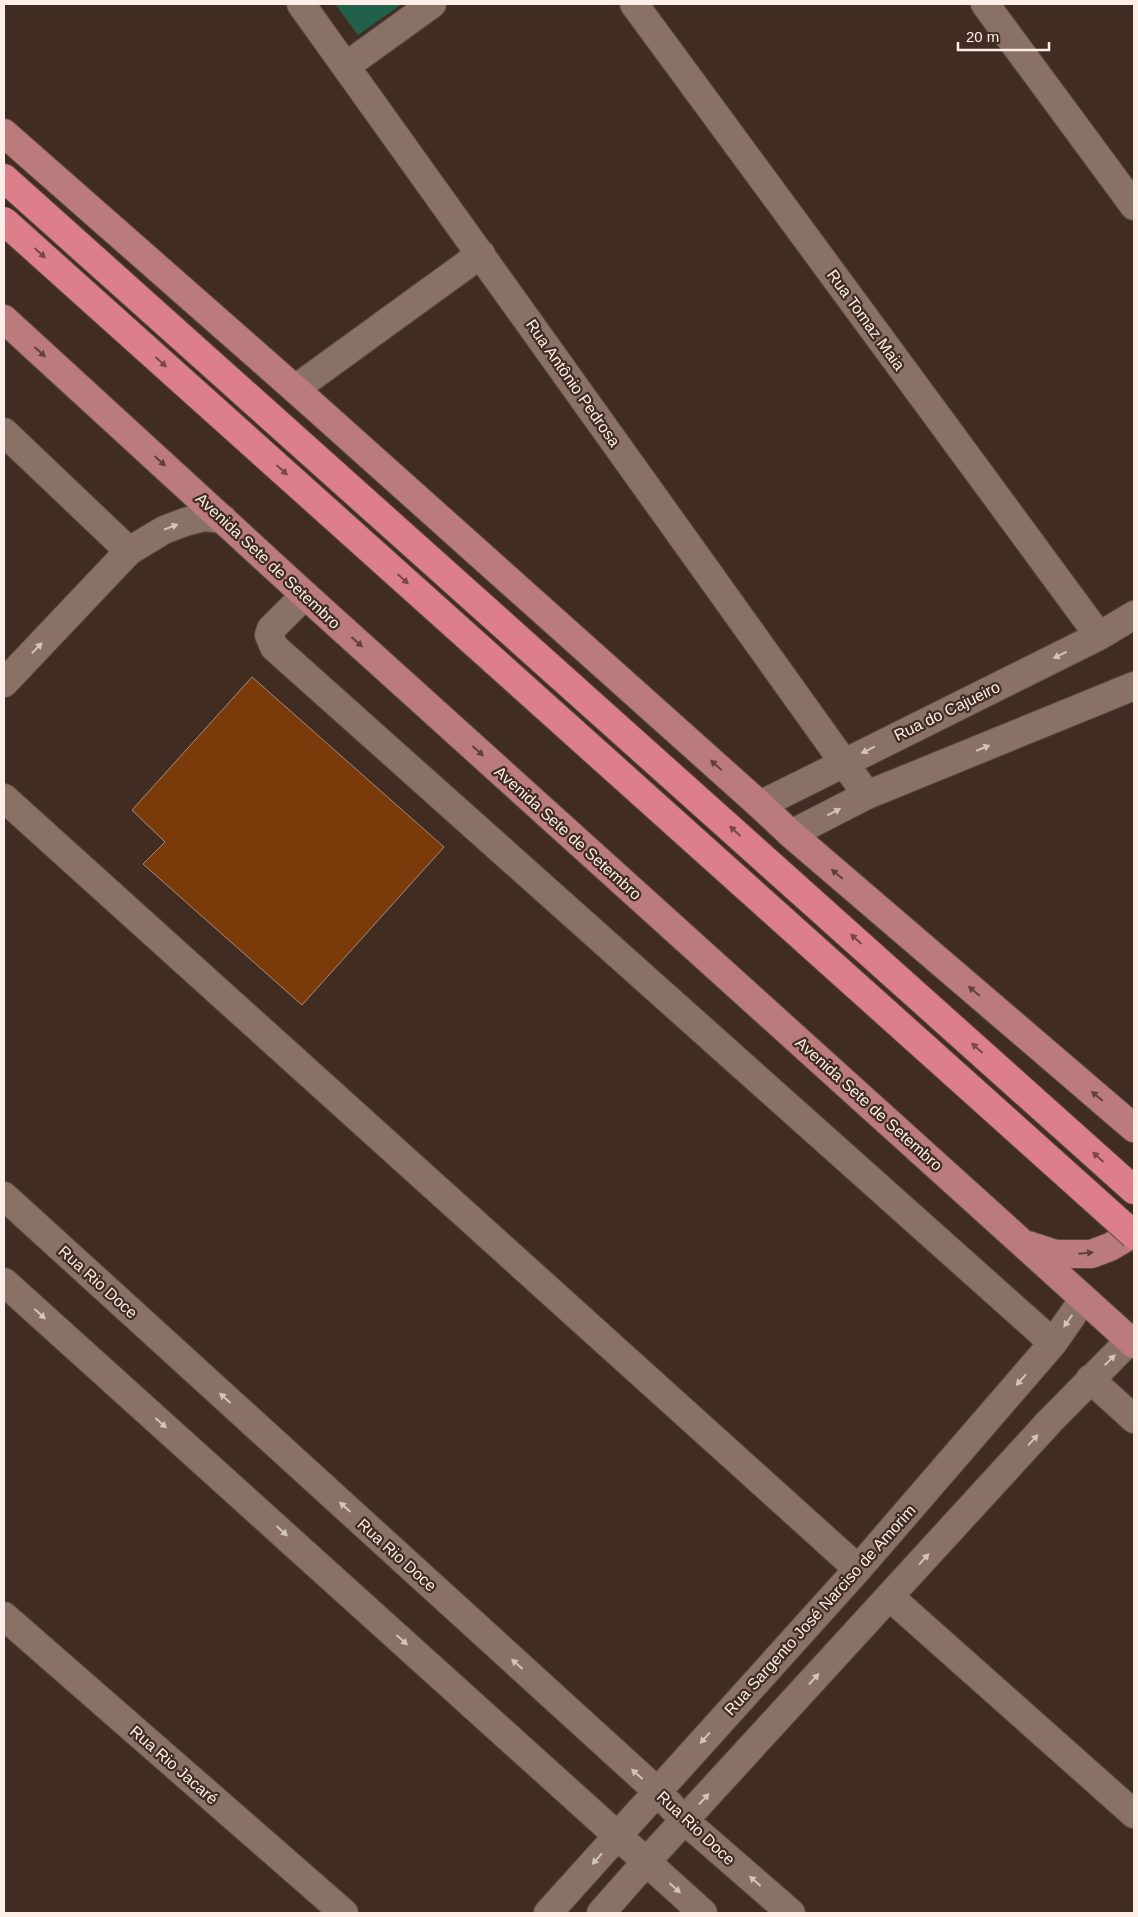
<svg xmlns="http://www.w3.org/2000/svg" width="1138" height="1917" viewBox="0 0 1138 1917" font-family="Helvetica,sans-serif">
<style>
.green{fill:#226149}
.building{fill:#7a3a0a;stroke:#a58c7f}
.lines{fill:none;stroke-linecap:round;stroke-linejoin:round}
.minor-casing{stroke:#5a493f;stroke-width:30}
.major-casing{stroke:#5a493f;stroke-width:30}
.highway-casing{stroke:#5a493f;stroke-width:30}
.minor{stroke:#897265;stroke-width:28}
.major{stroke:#bb7a7b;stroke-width:28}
.highway{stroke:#dc7f8a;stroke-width:28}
.highway-bridge-casing{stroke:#5a493f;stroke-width:30;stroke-linecap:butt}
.highway-bridge{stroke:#dc7f8a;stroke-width:28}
.oneway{fill:#774946}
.oneway2{fill:#604038}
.oneway3{fill:#d4c3ba}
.labels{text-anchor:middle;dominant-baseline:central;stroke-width:4.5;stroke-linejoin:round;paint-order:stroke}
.street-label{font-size:16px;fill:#fdefe8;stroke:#412c21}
</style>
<rect width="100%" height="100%" fill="#412c21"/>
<path class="green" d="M335 4H402L358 35Z"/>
<path class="building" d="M252 677 444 847 302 1005 143 864 165 842 132 810Z"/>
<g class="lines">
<g class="minor-casing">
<path id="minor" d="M301 4 867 795
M634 4 1099 636
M985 4 1134 206
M346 66 432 4
M295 389 481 254
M4 432 129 551
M305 595 271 629 269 635 274 647 1053 1343
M4 683 129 551 164 530 185 522 204 517 223 519
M4 798 858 1569
M760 805 1099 636 1134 615
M791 834 867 795 1134 686
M4 1196 657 1791 684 1820 791 1913
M4 1282 703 1913
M1090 1379 1134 1419
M890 1597 1134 1814
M4 1616 344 1913
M548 1913 858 1569 1053 1343 1083 1300
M601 1913 646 1862 1050 1421 1130 1340"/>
</g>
<g class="major-casing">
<path id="major" d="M4 133 295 389 760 805 791 834 1134 1128
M4 319 305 595 1134 1344
M1028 1245 1056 1254H1091L1110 1247 1134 1233"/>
</g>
<g class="highway-casing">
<path id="highway" d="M4 178 1134 1190"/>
</g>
<use href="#minor" class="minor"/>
<use href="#major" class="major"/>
<use href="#highway" class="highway"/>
<g class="highway-bridge-casing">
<path id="highway-bridge" d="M4 221 1134 1235"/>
</g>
<use href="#highway-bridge" class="highway-bridge"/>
</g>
<defs><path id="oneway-solid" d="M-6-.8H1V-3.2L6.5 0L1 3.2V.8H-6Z" transform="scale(1.25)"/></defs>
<g class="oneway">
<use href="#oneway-solid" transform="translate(40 253) rotate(42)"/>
<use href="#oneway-solid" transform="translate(161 362) rotate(42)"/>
<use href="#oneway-solid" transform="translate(282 470) rotate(42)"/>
<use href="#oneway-solid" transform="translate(403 579) rotate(42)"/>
<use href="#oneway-solid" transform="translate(735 831) rotate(-138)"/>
<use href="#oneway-solid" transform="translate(856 939) rotate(-138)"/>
<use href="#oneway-solid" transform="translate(977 1048) rotate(-138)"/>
<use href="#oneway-solid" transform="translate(1098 1157) rotate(-138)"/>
</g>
<g class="oneway2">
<use href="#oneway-solid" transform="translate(40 352) rotate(42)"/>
<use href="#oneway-solid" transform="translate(160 461) rotate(42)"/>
<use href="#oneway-solid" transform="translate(357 642) rotate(42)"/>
<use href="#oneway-solid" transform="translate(478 751) rotate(42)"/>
<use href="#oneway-solid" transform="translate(716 765) rotate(-138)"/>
<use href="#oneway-solid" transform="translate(837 874) rotate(-140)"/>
<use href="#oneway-solid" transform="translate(974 991) rotate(-140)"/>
<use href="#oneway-solid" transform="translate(1097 1096) rotate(-140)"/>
<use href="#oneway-solid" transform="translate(1086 1253) rotate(-5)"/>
</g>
<g class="oneway3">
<use href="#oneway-solid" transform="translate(171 527) rotate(-21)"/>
<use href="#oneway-solid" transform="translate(37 648) rotate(-46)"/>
<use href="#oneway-solid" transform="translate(1060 655) rotate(154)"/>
<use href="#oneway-solid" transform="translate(983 748) rotate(-22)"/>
<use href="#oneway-solid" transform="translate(868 750) rotate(154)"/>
<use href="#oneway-solid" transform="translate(834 812) rotate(-27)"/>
<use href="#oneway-solid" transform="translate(40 1314) rotate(42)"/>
<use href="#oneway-solid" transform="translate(1068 1321) rotate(125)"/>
<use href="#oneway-solid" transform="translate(1110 1360) rotate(-45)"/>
<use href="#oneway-solid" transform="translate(1021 1380) rotate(131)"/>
<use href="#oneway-solid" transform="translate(225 1398) rotate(-138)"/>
<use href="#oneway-solid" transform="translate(161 1423) rotate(42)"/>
<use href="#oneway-solid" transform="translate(1033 1440) rotate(-48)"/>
<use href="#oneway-solid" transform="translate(345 1507) rotate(-138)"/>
<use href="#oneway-solid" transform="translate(282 1531) rotate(42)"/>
<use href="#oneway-solid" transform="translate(924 1559) rotate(-48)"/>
<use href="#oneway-solid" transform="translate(402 1640) rotate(42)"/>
<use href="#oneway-solid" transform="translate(517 1664) rotate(-138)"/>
<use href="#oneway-solid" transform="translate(814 1679) rotate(-47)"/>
<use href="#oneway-solid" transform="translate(705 1738) rotate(132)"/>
<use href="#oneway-solid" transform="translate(637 1774) rotate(-138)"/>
<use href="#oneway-solid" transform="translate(704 1799) rotate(-47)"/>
<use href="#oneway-solid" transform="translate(597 1859) rotate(132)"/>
<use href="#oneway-solid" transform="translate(755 1881) rotate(-139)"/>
<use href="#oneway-solid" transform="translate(675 1888) rotate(42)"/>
</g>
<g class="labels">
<g class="street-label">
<text transform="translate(866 320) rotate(54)">Rua Tomaz Maia</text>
<text transform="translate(573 383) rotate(55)">Rua Antônio Pedrosa</text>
<text transform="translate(268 561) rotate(43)">Avenida Sete de Setembro</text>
<text transform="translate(947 711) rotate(-26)">Rua do Cajueiro</text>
<text transform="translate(568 833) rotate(42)">Avenida Sete de Setembro</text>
<text transform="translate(869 1104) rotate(42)">Avenida Sete de Setembro</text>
<text transform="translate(98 1282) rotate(42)">Rua Rio Doce</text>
<text transform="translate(397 1555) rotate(42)">Rua Rio Doce</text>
<text transform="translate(820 1610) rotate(-48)">Rua Sargento José Narciso de Amorim</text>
<text transform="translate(174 1765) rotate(41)">Rua Rio Jacaré</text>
<text transform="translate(696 1828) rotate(43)">Rua Rio Doce</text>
</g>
</g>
<rect width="1138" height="1917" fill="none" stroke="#fdefe8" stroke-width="10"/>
<path d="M958 42v8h91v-8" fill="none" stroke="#fdefe8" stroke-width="2.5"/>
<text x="966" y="42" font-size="15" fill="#fdefe8" stroke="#412c21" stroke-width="4" paint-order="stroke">20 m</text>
</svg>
